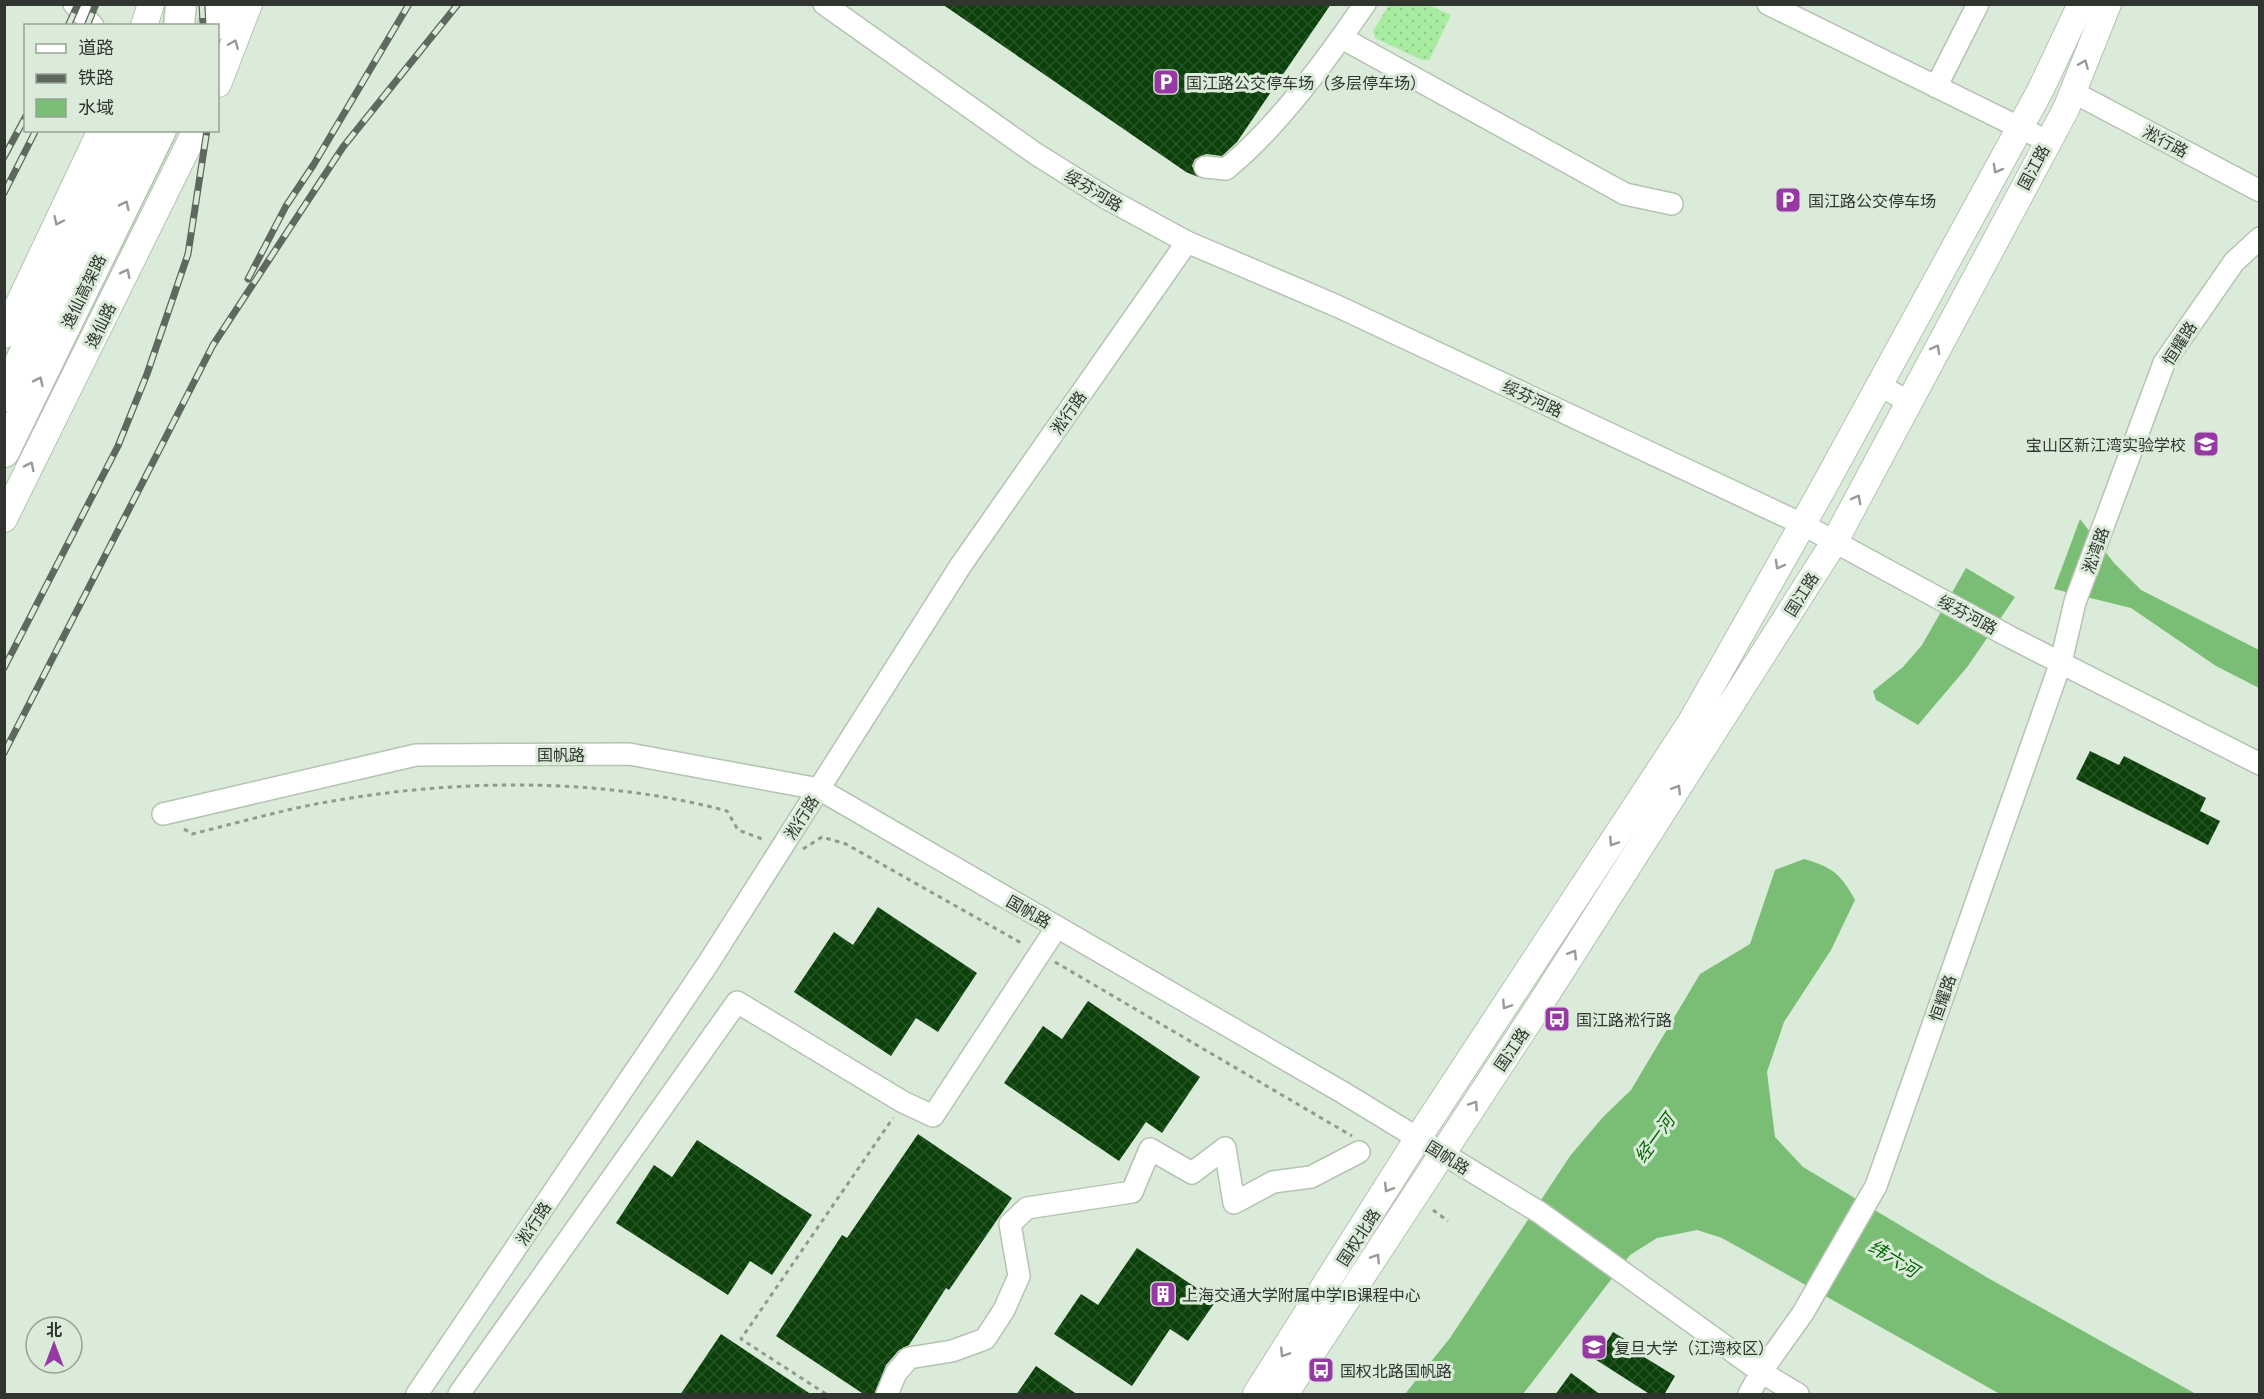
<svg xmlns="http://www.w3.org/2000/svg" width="2264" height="1399" viewBox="0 0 2264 1399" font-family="Commissioner,'Noto Sans SC',sans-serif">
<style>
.grass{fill:url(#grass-dots)}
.water{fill:#7abd74}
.building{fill:url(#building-cross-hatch)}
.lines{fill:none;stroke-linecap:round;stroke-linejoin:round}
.minor-casing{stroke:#b4c3b2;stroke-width:24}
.major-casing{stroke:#b4c3b2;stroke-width:28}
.highway-casing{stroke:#b4c3b2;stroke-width:33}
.path{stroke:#8f9b8d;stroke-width:3;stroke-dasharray:4.5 4.5;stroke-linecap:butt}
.minor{stroke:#fff;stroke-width:21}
.major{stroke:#fff;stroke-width:26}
.highway{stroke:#fff;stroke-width:30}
.rail-casing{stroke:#5f685e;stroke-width:7}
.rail{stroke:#dbebd9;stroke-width:4.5;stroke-dasharray:14;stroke-linecap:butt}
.highway-bridge-casing{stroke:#b4c3b2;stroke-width:33;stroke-linecap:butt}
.highway-bridge{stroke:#fff;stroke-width:30}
.oneway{stroke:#989a97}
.labels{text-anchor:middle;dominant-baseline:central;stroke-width:6;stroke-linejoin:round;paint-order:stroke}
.poi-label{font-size:16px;fill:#30362f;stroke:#dbebd9;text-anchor:start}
.street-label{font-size:16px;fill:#30362f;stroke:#dbebd9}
.water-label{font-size:18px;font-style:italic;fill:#006700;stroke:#dbebd9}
</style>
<defs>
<pattern id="grass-dots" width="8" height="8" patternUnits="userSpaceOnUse" patternTransform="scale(1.5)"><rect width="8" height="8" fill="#a7eca1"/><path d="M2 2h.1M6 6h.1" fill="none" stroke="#90cb8b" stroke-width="1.8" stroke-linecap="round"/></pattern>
<pattern id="building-cross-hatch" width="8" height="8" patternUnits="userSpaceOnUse" patternTransform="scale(1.5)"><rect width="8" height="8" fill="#0c400a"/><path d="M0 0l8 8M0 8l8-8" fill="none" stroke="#275425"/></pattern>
</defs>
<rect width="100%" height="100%" fill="#dbebd9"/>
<path class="grass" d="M1389 5H1428L1451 15 1429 60H1422L1375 38 1373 31Z"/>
<path class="water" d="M2080 519 2114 563 2141 590 2259 650V688L2216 666 2131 608 2054 589Z
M1966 568 2015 597 1968 666 1918 725 1876 700 1873 691 1903 667 1922 645Z
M1804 859C1832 867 1841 874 1855 900L1831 950 1784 1022 1767 1072 1775 1137 1803 1167 1988 1278 2196 1394H2000L1722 1238 1697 1230 1657 1238 1630 1255 1523 1394H1405L1450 1338 1570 1156 1603 1117 1631 1090 1700 974 1750 944 1775 870Z"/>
<path class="building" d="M942 4H1331L1237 142 1222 156 1206 154 1195 159 1192 166 1198 177 1186 172Z
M2090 751 2119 765 2124 756 2206 798 2200 811 2220 821 2208 845 2076 779Z
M878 907 977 973 938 1032 916 1018 891 1056 794 992 834 932 853 945Z
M1088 1001 1200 1077 1162 1133 1146 1122 1119 1161 1004 1083 1043 1026 1062 1039Z
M918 1134 1012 1198 949 1290 946 1288 909 1345 899 1350 886 1365 874 1395H865L776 1336 842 1235 847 1238Z
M697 1140 812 1215 772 1275 750 1261 728 1295 616 1223 654 1165 672 1177Z
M1137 1248 1216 1301 1188 1341 1170 1329 1132 1386 1054 1334 1081 1294 1098 1305Z
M1613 1332 1626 1340 1623 1344 1675 1376 1664 1395H1651L1590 1356 1600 1340 1606 1343Z
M721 1334 812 1395H680Z
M1036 1366 1078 1395H1016Z
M1571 1373 1601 1395H1555Z"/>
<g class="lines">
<g class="minor-casing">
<path id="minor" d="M74 4 93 26
M824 4 1036 154 1108 199 1187 242 1337 306 1802 524 2010 637 2260 764
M1768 4 2047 141
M1342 38 1625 194 1672 204
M1936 87 1978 4
M2073 92 2260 191
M1205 167 1226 169C1278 127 1326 60 1365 4
M1878 385 1908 401
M163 814 416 755 629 754 819 789 1342 1092 1539 1212 1761 1372 1798 1394
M417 1394 709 962 961 565 1187 242
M459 1394 737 1002 903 1102 933 1116 1057 927
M887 1394 896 1373 909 1358 952 1351 985 1339 1004 1310 1019 1276 1010 1224 1027 1208 1132 1192 1150 1149 1192 1173 1225 1148 1234 1203 1273 1182 1311 1177 1359 1152
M1749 1394 1761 1372 1803 1313 1876 1186 2061 662 2075 602 2164 363 2234 262 2260 238"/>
</g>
<g class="major-casing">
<path id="major" d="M144 26 151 4
M218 84 249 4
M4 335 101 130
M4 519 196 130
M1256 1394 1418 1138 1691 722 1822 490 2040 91 2081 4
M1285 1394 1541 1003 1835 541 2066 109 2108 4"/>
</g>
<g class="highway-casing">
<path id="highway" d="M213 26 223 4
M4 396 130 130
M4 452 161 130"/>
</g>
<path class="path" d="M184 829 192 834C233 824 275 812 316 804 448 779 597 776 727 811L738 830 765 840
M803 849 822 837 846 844 1023 944
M1055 962 1352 1136
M1433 1210 1448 1221
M826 1394 741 1339 893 1118"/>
<use href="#minor" class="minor"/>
<use href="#major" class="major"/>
<use href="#highway" class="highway"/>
<g class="rail-casing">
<path id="rail" d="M202 4 203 26
M68 26 78 4
M87 26 96 4
M4 157 26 116
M4 193 36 130
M248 279 286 206 314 164 409 4
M4 668 118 446 147 374 188 254 207 130
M4 753 213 345 343 147 458 4"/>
</g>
<use href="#rail" class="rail"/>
<g class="highway-bridge-casing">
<path id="highway-bridge" d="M179 26 181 4"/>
</g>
<use href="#highway-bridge" class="highway-bridge"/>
</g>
<defs><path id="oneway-chevron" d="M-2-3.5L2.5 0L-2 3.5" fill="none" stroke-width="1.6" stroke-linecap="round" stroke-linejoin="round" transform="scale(1.5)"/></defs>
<g class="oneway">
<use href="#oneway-chevron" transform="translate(234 44) rotate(-68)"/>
<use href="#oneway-chevron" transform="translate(2084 64) rotate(-68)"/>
<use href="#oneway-chevron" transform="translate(1997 169) rotate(119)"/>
<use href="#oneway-chevron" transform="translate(125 205) rotate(-64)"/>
<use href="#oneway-chevron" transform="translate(58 221) rotate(115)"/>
<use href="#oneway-chevron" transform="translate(126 273) rotate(-64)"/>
<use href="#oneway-chevron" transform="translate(1936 349) rotate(-62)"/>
<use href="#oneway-chevron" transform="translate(39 381) rotate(-64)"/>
<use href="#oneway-chevron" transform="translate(30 466) rotate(-64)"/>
<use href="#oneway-chevron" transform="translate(1857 499) rotate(-62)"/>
<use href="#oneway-chevron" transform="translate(1779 565) rotate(119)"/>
<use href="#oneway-chevron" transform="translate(1677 789) rotate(-58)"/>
<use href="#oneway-chevron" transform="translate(1613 842) rotate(123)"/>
<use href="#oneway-chevron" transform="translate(1573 954) rotate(-58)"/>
<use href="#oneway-chevron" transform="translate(1506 1005) rotate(123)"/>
<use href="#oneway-chevron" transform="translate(1474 1105) rotate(-56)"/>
<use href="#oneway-chevron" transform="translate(1388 1188) rotate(122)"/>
<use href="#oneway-chevron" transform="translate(1376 1258) rotate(-57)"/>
<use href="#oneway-chevron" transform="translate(1284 1353) rotate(123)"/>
</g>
<defs>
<g id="parking-square" transform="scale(1.35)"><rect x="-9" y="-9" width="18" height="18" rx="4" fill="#9639a3" stroke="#dbebd9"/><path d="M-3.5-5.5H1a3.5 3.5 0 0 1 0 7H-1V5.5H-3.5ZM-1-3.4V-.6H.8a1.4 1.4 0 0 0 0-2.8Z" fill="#fff"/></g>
<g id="school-square" transform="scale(1.35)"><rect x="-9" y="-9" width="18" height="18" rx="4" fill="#9639a3" stroke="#dbebd9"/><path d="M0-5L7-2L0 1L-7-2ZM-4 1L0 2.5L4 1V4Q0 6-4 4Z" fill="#fff"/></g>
<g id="bus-square" transform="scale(1.35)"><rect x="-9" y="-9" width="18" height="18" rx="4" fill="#9639a3" stroke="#dbebd9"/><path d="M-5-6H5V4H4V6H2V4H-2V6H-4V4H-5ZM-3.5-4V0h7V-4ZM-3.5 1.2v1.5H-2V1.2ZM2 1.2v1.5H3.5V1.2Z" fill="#fff"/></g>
<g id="building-square" transform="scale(1.35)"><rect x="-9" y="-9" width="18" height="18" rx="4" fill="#9639a3" stroke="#dbebd9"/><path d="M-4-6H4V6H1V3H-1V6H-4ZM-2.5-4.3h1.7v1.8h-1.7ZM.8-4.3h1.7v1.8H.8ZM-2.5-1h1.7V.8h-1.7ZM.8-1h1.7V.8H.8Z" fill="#fff"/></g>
<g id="university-square" transform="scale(1.35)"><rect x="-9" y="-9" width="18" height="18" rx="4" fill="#9639a3" stroke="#dbebd9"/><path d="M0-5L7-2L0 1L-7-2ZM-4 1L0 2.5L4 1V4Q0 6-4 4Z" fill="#fff"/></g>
</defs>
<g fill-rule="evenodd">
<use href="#parking-square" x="1166" y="82"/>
<use href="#parking-square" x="1788" y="200"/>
<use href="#school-square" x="2206" y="444"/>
<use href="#bus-square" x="1557" y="1019"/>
<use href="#building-square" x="1163" y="1294"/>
<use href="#university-square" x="1594" y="1347"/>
<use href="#bus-square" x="1321" y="1370"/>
</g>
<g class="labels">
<g class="poi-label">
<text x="1186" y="82">国江路公交停车场（多层停车场）</text>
<text x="1808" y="200">国江路公交停车场</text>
<text x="2186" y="444" text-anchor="end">宝山区新江湾实验学校</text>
<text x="1576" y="1019">国江路淞行路</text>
<text x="1182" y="1294">上海交通大学附属中学IB课程中心</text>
<text x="1614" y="1347">复旦大学（江湾校区）</text>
<text x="1340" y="1370">国权北路国帆路</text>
</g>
<g class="street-label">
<text transform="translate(2166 141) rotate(28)">淞行路</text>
<text transform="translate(2033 167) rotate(-62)">国江路</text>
<text transform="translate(1094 190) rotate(31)">绥芬河路</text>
<text transform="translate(83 291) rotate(-64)">逸仙高架路</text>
<text transform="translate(100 325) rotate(-64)">逸仙路</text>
<text transform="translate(2179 343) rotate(-57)">恒耀路</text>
<text transform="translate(1533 398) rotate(25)">绥芬河路</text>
<text transform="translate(1068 412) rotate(-55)">淞行路</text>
<text transform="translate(2095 550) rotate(-70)">淞湾路</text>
<text transform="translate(1801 594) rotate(-58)">国江路</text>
<text transform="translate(1968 614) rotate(28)">绥芬河路</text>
<text x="561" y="754">国帆路</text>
<text transform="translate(801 817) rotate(-57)">淞行路</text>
<text transform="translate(1029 911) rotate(30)">国帆路</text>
<text transform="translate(1942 998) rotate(-71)">恒耀路</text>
<text transform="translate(1511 1049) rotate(-56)">国江路</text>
<text transform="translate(1448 1157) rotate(32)">国帆路</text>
<text transform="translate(533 1223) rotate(-56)">淞行路</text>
<text transform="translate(1358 1237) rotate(-57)">国权北路</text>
</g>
<g class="water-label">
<text transform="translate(1654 1138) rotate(-54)">经一河</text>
<text transform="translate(1894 1258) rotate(31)">纬六河</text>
</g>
</g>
<rect width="2264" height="1399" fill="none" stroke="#30362f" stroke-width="12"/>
<rect x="24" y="24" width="195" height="108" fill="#dbebd9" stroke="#97a395" stroke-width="1.5"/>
<rect x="36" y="44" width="30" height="9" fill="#ffffff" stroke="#97a395" stroke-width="1.5"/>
<text x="78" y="54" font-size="18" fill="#30362f">道路</text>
<rect x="36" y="74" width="30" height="9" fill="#5f685e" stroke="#97a395" stroke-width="1.5"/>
<text x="78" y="84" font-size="18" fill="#30362f">铁路</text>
<rect x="36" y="99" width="30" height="18" fill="#7abd74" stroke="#97a395" stroke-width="1.5"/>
<text x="78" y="114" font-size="18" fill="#30362f">水域</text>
<g transform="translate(54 1345)"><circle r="28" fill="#dbebd9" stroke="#97a395" stroke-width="1.5"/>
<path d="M0-4.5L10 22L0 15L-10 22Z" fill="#9639a3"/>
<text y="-9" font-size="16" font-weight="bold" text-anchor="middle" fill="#30362f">北</text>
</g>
</svg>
